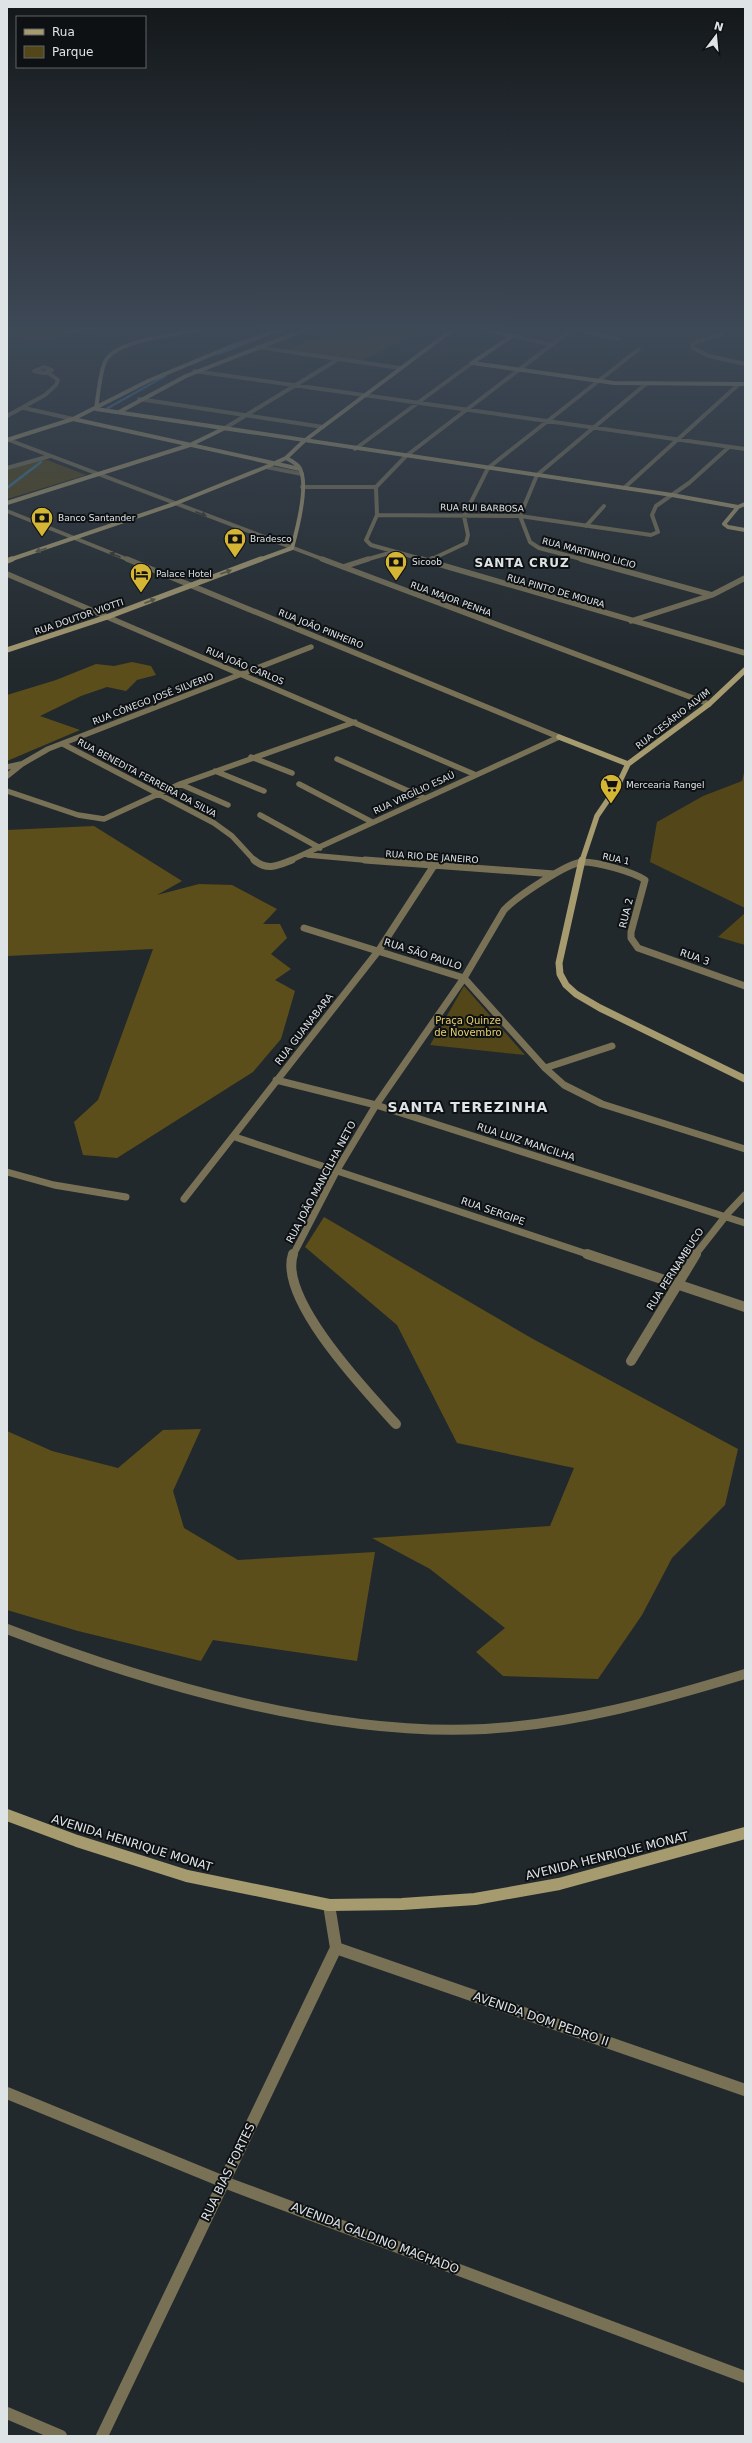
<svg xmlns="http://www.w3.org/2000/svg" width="752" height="2443" viewBox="0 0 752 2443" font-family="'DejaVu Sans',sans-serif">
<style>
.green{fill:#534618}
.forest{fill:#5c4e1a}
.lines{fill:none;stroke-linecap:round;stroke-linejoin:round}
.stream{stroke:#3978a0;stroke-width:2.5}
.street-far4{stroke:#787156;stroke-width:4}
.street-far3{stroke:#787156;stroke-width:5.5}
.street-far2{stroke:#787156;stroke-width:7}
.street-far1{stroke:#787156;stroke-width:10}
.street{stroke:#787156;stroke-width:12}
.secondary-far3{stroke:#a69a6f;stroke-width:4}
.secondary-far2{stroke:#a69a6f;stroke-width:5.5}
.secondary-far1{stroke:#a69a6f;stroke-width:7}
.secondary{stroke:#a69a6f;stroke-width:12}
.oneway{fill:#33332a}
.oneway2{fill:#5a5641}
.labels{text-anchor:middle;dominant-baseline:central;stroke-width:4;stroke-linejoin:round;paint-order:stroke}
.far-street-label{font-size:9px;fill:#dee3e6;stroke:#0e1113}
.far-poi-label{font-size:9px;fill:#dee3e6;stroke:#0e1113;text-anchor:start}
.street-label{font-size:10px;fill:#dee3e6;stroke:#0e1113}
.park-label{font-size:10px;fill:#e8ce6e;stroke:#0e1113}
.far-district-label{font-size:12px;font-weight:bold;letter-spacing:1px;fill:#dee3e6;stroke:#0e1113}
.near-street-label{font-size:12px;fill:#dee3e6;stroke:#0e1113}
.district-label{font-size:14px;font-weight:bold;letter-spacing:1px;fill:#dee3e6;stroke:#0e1113}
</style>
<rect width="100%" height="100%" fill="#22292d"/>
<path class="green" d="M7 330H96L28 342Z
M333 330H414L422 331 359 362 290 349Z
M42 458 86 475 7 499V468Z
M745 768V908L650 862 657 822 703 796 742 781Z
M745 913V945L718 937Z
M464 986 525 1055 430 1045Z"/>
<path class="forest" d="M132 662 151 666 156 675 137 680 126 691 107 687 81 696 40 716 80 730 7 761V695L56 680 96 664 114 666Z
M94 826 182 881 157 895 199 884 232 885 277 909 263 924H280L287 938 271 954 291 969 275 980 295 991 281 1039 253 1072 117 1158 83 1155 74 1122 98 1100 153 949 7 956V830Z
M324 1217 533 1339 738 1449 725 1505 672 1558 642 1615 598 1679 503 1676 476 1652 505 1628 430 1569 372 1538 550 1526 574 1468 457 1443 397 1325 305 1247Z
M201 1429 173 1491 184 1528 238 1560 375 1552 357 1661 213 1640 201 1661 78 1631 7 1610V1431L52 1451 118 1468 163 1430Z"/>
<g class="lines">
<path class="stream" d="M275 333 283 330
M218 354 260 338
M108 408 165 376
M7 488 41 462"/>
<path class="street-far4" d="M582 330 619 339
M722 330V334L693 343V348L709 356 745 364
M512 336 553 345
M257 347 400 368
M44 367 52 370 43 373 34 371Z
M194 371 745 449
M139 399 323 427
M24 408 73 419
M7 416 45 395 56 385 58 380 47 372
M225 428 337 360
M9 440 325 560
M355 449 472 363
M266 467 302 474
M7 468 50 456
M302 487H376
M624 488 739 384
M7 511 129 560
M377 515 520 516 651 535 658 532 652 515 656 506 689 483 729 447
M586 526 604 506
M365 560 393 552
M425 560 371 545 366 540 377 515 376 487 406 456 571 330
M430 560 466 543 468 535 464 516 488 468 639 349
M585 560 539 548 530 542 520 516 537 475 647 383"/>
<path class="street-far3" d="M127 559 559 737
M322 559 709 704
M421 559 745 653
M581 559 712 595
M427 562 432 559
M343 567 368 559
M7 574 476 775
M631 621 712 595 745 578
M63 744 214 823 232 836 255 861
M251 757 292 773
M337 759 424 798
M7 767 21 764
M215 771 264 791
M7 776 22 764 48 749 311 647
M180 784 228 805
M299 784 372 822
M7 791 78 815 104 819 180 784 355 722
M260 815 320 848
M308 855 375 861
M289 861 559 737"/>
<path class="street-far2" d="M254 860C267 871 277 866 292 860
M365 860 554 874
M304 928 464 978 545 1068 564 1085 602 1104 745 1149
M545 1068 612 1046
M276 1080 376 1105 745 1223
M235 1137 590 1255
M7 1172 54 1185 126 1197
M184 1199 379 950 433 867
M293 1255 337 1170 376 1105 464 978 504 910C515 898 568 862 583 862 597 862 634 872 645 880L631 932V938L638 948 745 986
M695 1255 728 1213 745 1195"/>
<path class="street-far1" d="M293 1254C278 1299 366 1391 396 1424
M587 1254 745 1307
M631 1361 696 1254
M7 1629C150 1684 331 1737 485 1729 574 1724 660 1700 745 1674"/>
<path class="street" d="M336 1948 745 2090
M7 2093 224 2182 745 2377
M7 2413 61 2436
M102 2436 336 1948 329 1905"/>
<path class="secondary-far3" d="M487 330 512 336
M472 363 614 383 745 384
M472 363 512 336
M96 409 672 495 738 507
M96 409C98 397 100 369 106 360 118 340 177 334 199 330
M119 412 186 376 304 330
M73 419 300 469
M7 440 73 419 148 381 232 346 278 330
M7 503 190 445 225 428
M745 504 738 507 724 524 728 527 745 530
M9 560 174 504 266 467 286 458 304 441 452 330
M259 560 292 548C297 530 310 483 299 467 296 463 290 460 286 458"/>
<path class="secondary-far2" d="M7 561 12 559
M7 650 107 617 261 559
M559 737 628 764
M582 861 597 816 618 785 628 764 709 704 745 670"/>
<path class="secondary-far1" d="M582 860 559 963 560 974 566 985 576 994 600 1008 745 1079"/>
<path class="secondary" d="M7 1815 77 1841 187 1876 329 1905 402 1904 475 1899 559 1884 745 1833"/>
</g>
<defs><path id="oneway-solid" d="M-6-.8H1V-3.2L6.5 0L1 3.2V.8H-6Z"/></defs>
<g class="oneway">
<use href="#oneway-solid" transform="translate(201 514) rotate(21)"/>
<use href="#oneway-solid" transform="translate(115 555) rotate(-158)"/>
</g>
<g class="oneway2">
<use href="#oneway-solid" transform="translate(41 550) rotate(162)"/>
<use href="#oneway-solid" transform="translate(226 572) rotate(-20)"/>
<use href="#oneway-solid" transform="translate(150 601) rotate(-21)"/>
</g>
<linearGradient id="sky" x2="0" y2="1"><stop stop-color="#131719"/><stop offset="0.49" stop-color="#3e4957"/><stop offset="1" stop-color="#3e4957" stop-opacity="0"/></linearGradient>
<rect width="752" height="672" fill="url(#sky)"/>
<defs>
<g id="bank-pin" transform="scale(1.15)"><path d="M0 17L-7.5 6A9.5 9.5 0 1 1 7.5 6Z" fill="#d5b534" stroke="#0e1113"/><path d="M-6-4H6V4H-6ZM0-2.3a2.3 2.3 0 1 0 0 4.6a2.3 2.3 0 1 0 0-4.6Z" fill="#111"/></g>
<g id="hotel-pin" transform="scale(1.15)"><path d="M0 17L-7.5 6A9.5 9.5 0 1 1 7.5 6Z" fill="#d5b534" stroke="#0e1113"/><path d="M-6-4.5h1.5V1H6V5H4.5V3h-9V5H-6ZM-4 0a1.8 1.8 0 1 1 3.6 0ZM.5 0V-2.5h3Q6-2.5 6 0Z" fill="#111"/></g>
<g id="supermarket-pin" transform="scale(1.15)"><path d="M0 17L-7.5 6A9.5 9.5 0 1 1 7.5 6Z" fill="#d5b534" stroke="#0e1113"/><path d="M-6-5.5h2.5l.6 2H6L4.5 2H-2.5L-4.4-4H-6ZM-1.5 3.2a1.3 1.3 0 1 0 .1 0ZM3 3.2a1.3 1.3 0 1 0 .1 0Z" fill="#111"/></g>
</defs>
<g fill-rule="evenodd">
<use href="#bank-pin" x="42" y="518"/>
<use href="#bank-pin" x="235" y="539"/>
<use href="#bank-pin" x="396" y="562"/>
<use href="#hotel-pin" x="141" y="574"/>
<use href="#supermarket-pin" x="611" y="785"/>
</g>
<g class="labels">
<g class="far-street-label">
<text transform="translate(482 508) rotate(1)">RUA RUI BARBOSA</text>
<text transform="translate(589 553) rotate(15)">RUA MARTINHO LICIO</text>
<text transform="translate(556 591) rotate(16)">RUA PINTO DE MOURA</text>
<text transform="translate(451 599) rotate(20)">RUA MAJOR PENHA</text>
<text transform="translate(79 617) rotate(-19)">RUA DOUTOR VIOTTI</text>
<text transform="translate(321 629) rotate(22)">RUA JOÃO PINHEIRO</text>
<text transform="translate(245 666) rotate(23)">RUA JOÃO CARLOS</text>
<text transform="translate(153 699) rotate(-21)">RUA CÔNEGO JOSÉ SILVERIO</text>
<text transform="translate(673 719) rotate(-38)">RUA CESÁRIO ALVIM</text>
<text transform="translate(147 778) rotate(28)">RUA BENEDITA FERREIRA DA SILVA</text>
<text transform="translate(414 793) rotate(-25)">RUA VIRGÍLIO ESAÚ</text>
<text transform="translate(432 857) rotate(4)">RUA RIO DE JANEIRO</text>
<text transform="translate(616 859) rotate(12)">RUA 1</text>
</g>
<g class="far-poi-label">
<text x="58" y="518">Banco Santander</text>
<text x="250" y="539">Bradesco</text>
<text x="412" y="562">Sicoob</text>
<text x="156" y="574">Palace Hotel</text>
<text x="626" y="785">Mercearia Rangel</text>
</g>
<g class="street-label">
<text transform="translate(626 913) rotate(-76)">RUA 2</text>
<text transform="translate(423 954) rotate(18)">RUA SÃO PAULO</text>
<text transform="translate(695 957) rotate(19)">RUA 3</text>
<text transform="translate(304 1029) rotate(-52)">RUA GUANABARA</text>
<text transform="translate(526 1142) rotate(18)">RUA LUIZ MANCILHA</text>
<text transform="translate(321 1182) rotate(-62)">RUA JOÃO MANCILHA NETO</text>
<text transform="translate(493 1211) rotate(19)">RUA SERGIPE</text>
<text transform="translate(675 1269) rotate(-57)">RUA PERNAMBUCO</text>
</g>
<g class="park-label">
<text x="468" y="1020">Praça Quinze<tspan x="468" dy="12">de Novembro</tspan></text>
</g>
<g class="far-district-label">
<text x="522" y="563">SANTA CRUZ</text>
</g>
<g class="near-street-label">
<text transform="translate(132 1843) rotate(17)">AVENIDA HENRIQUE MONAT</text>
<text transform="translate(607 1856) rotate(-14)">AVENIDA HENRIQUE MONAT</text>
<text transform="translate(541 2019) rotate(19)">AVENIDA DOM PEDRO II</text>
<text transform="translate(228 2172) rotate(-64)">RUA BIAS FORTES</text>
<text transform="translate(375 2238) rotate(21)">AVENIDA GALDINO MACHADO</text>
</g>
<g class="district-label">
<text x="468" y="1107">SANTA TEREZINHA</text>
</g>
</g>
<rect width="752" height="2443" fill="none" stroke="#dee3e6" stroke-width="16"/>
<rect x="16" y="16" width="130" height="52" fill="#0e1113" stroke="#616567"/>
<rect x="24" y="29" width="20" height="6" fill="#a69a6f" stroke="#616567"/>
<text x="52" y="36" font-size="12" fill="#dee3e6">Rua</text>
<rect x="24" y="46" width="20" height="12" fill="#534618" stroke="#616567"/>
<text x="52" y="56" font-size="12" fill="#dee3e6">Parque</text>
<g transform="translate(716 36) rotate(16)" stroke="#0e1113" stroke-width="3" paint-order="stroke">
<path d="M0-3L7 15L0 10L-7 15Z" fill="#dee3e6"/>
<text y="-6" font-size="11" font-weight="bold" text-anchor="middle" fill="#dee3e6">N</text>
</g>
</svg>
